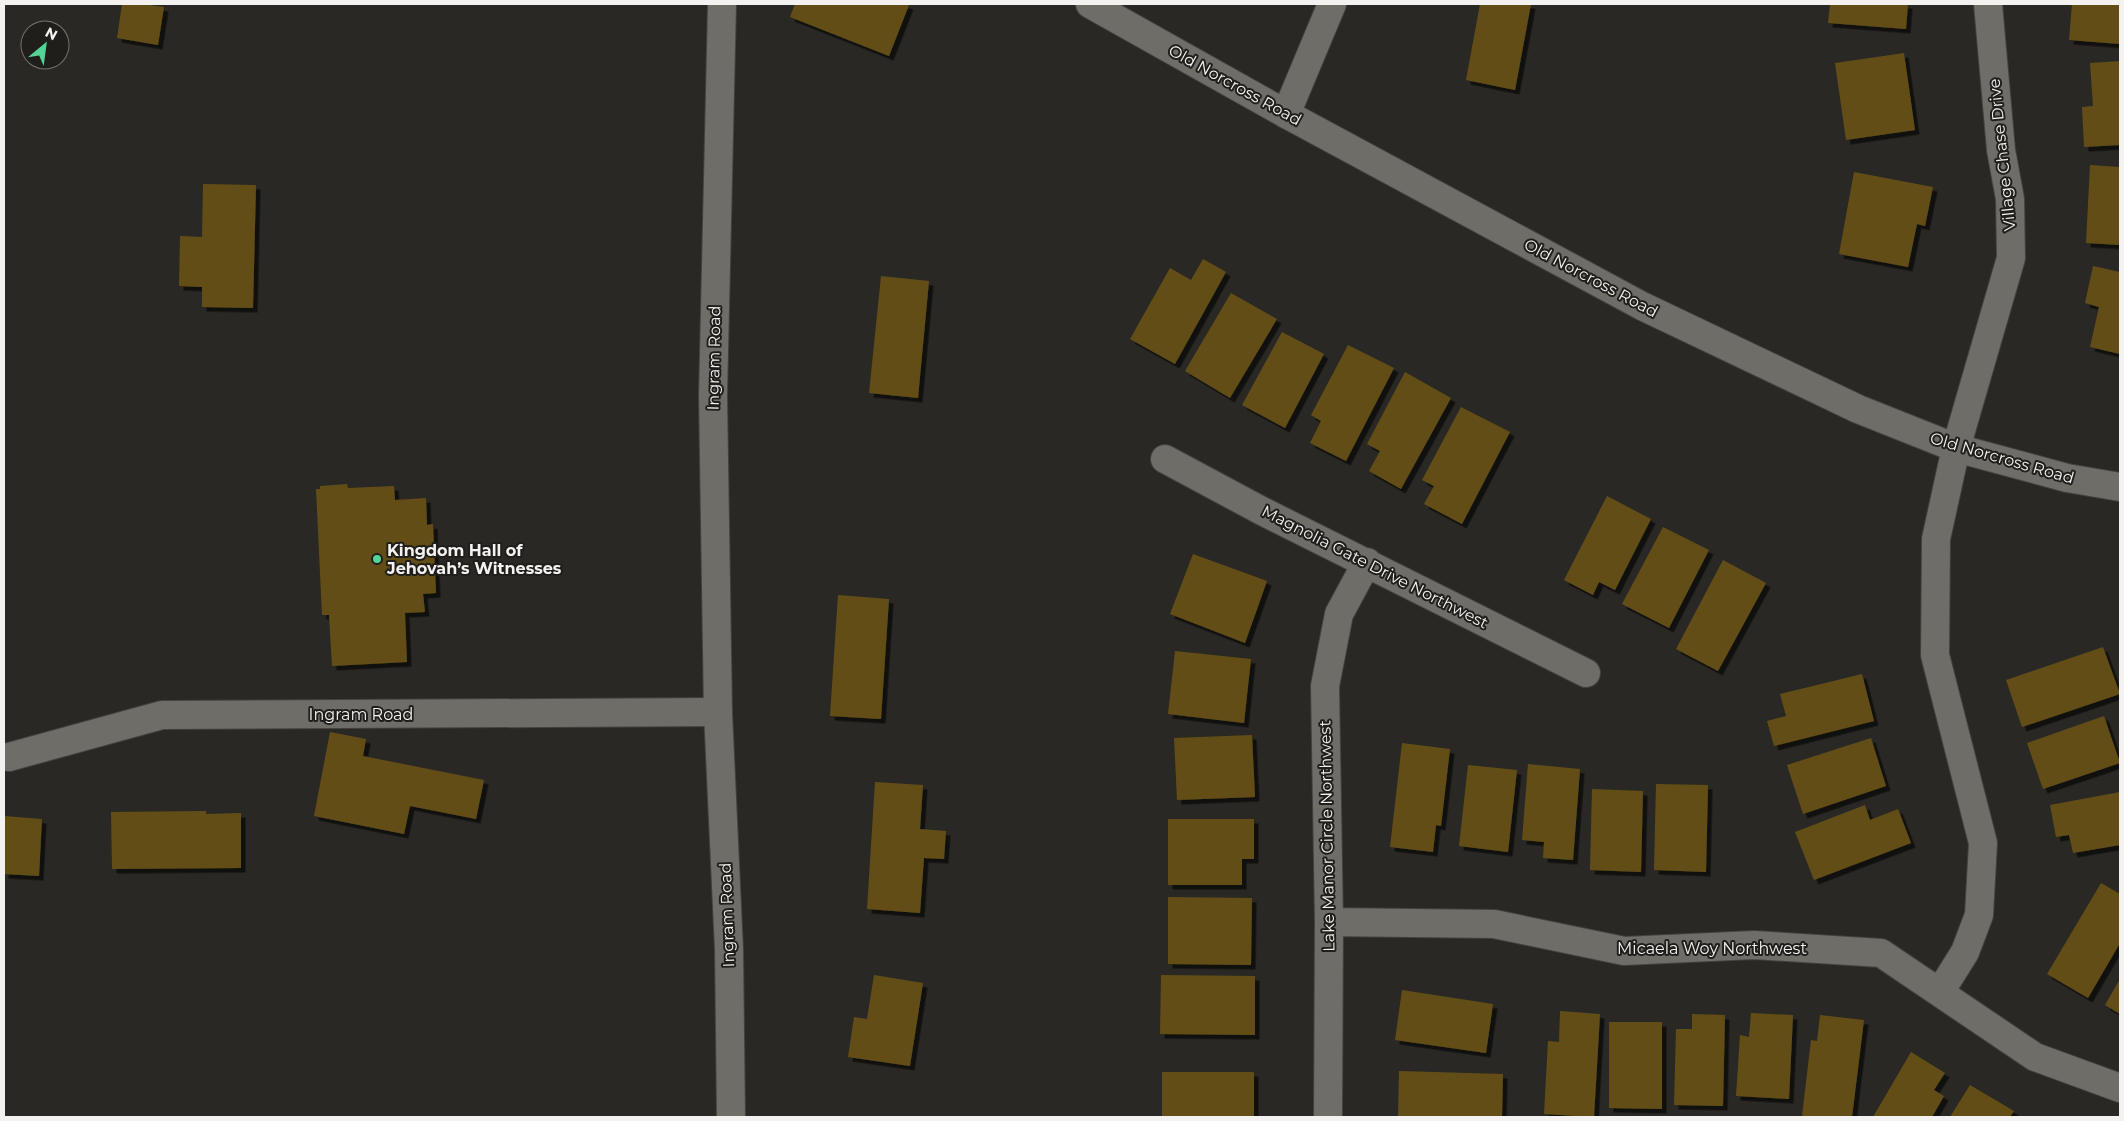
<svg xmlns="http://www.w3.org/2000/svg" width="2124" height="1121" viewBox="0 0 2124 1121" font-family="Montserrat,sans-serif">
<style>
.building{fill:#624e19;filter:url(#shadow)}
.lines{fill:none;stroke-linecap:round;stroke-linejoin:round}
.minor-casing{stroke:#44423f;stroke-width:30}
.tertiary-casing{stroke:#44423f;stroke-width:30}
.minor{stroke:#6e6d68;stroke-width:28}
.tertiary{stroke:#6e6d68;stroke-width:28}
.poi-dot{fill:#53d396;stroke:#201e1b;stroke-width:2}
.labels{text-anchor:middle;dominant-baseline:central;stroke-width:4;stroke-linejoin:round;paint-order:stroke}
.street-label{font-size:16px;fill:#f3f2f0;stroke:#201e1b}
.poi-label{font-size:16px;font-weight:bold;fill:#f3f2f0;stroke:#201e1b;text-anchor:start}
</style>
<defs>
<filter id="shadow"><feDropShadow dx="4.5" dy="4.5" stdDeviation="0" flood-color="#0009"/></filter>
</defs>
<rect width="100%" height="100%" fill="#292824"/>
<path class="building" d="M122 4H142L164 7 158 45 117 38Z
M795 4H906L909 5 889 56 790 17Z
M1480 4H1531L1515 90 1466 80Z
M1830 4H1908L1906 29 1828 23Z
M2072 4H2120V44L2069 40Z
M1904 53 1915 130 1846 140 1835 63Z
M2120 61V145L2084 147 2082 107 2093 106 2090 63Z
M2090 165 2120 167V245L2086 243Z
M1854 172 1933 187 1925 226 1917 224 1908 267 1839 254Z
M203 184 256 185 253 308 202 307V287L179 286 180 236 202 237Z
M1203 259 1226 272 1175 364 1130 339 1170 268 1191 280Z
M2093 266 2120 272V354L2090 347 2099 307 2085 303Z
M881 276 929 281 918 398 869 393Z
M1231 293 1277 319 1230 398 1185 371Z
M1282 332 1324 354 1285 428 1242 405Z
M1348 345 1394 368 1346 461 1310 443 1321 421 1311 415Z
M1405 372 1451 398 1401 489 1369 471 1380 451 1367 444Z
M1461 407 1510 432 1462 524 1424 504 1434 486 1422 480Z
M347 484 348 488 394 486 395 500 426 498 427 525 433 524 436 593 423 594 425 612 405 613 407 662 332 666 329 615H322L316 489H320V486Z
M1607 496 1651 519 1615 590 1599 582 1593 595 1564 580Z
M1663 527 1709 550 1669 628 1622 604Z
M1193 554 1267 581 1245 643 1170 614Z
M1723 560 1766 583 1718 671 1676 649Z
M838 595 889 599 881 719 830 716Z
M2103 647 2120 694 2022 727 2006 680Z
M1175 651 1251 659 1244 723 1168 714Z
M1862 674 1874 721 1774 746 1767 721 1786 716 1780 694Z
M2104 716 2120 763 2043 789 2027 743Z
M330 732 366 739 363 756 484 780 476 819 410 806 404 834 314 816Z
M1252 735 1255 797 1177 800 1174 738Z
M1871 738 1886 786 1803 814 1787 765Z
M1402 743 1450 749 1441 826 1436 825 1433 852 1390 847Z
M1528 764 1580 769 1573 860 1543 858 1544 842 1522 840Z
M1468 765 1517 770 1508 852 1459 846Z
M875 782 923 785 920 829 946 831 944 859 924 858 920 913 867 909Z
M1656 784 1708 785 1706 872 1654 870Z
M1592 789 1643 791 1641 872 1590 870Z
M2120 792V845L2073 853 2069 835 2056 837 2050 805Z
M1865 805 1870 820 1898 809 1911 843 1814 880 1795 832Z
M206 811V814L241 813V868L112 869 111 812Z
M4 816 42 819 39 876 4 874Z
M1168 819H1254V859H1242V885H1168Z
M2101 883 2120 894V943L2088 998 2047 974Z
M1168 897 1252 898 1251 965 1168 964Z
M874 975 923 983 910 1066 848 1057 854 1017 867 1019Z
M1161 975 1255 976V1035L1160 1034Z
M2120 979V1014L2105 1005Z
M1402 990 1493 1004 1486 1053 1395 1040Z
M1560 1011 1600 1014 1594 1117 1544 1114 1548 1041 1559 1042Z
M1751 1013 1793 1015 1789 1099 1736 1096 1740 1035 1749 1037Z
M1692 1014 1725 1015 1723 1106 1674 1105 1676 1029H1692Z
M1820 1015 1864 1020 1852 1117 1802 1116 1811 1040 1817 1041Z
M1609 1022H1662V1109L1609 1108Z
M1911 1052 1945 1073 1934 1090 1944 1096 1932 1117H1873Z
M1399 1071 1503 1074 1502 1117H1398Z
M1162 1072H1254V1117H1162Z
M1970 1085 2014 1111 2010 1117H1950Z"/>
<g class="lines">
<g class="minor-casing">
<path id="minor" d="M1286 114 1332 4
M1165 459 1262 511 1586 673
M9 757 162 715 718 712
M1329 922 1494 924 1624 951 1754 945 1881 953 2035 1057 2120 1088
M1940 992 1965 952 1979 915 1983 843 1935 655 1936 539 1956 448 2011 258 2010 199 2001 150 1988 4
M1328 1117 1329 922 1325 686 1339 614 1367 562"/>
</g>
<g class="tertiary-casing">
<path id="tertiary" d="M722 4 713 396 718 712 729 950 731 1117
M1090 4 1286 114 1642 306 1858 409 1956 448 2067 478 2120 487"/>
</g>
<use href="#minor" class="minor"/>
<use href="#tertiary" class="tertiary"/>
</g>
<circle class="poi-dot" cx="377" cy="559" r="5"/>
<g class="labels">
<g class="street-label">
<text transform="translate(1235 85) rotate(29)">Old Norcross Road</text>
<text transform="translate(2002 155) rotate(-96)">Village Chase Drive</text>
<text transform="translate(1591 278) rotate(28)">Old Norcross Road</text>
<text transform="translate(714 358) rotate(-89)">Ingram Road</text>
<text transform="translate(2002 458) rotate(16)">Old Norcross Road</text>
<text transform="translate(1375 567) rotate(27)">Magnolia Gate Drive Northwest</text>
<text x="361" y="714">Ingram Road</text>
<text transform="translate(1327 836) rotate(-91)">Lake Manor Circle Northwest</text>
<text transform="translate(727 915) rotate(-92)">Ingram Road</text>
<text x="1712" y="948">Micaela Woy Northwest</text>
</g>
<g class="poi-label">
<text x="387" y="550">Kingdom Hall of<tspan x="387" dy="18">Jehovah’s Witnesses</tspan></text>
</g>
</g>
<rect width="2124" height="1121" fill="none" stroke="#f3f2f0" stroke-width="10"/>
<g transform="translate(45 45) rotate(29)"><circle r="24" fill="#201e1b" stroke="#747370"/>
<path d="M0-4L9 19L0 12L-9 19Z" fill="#53d396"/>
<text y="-8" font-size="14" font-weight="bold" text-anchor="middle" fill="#f3f2f0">N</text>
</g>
</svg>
